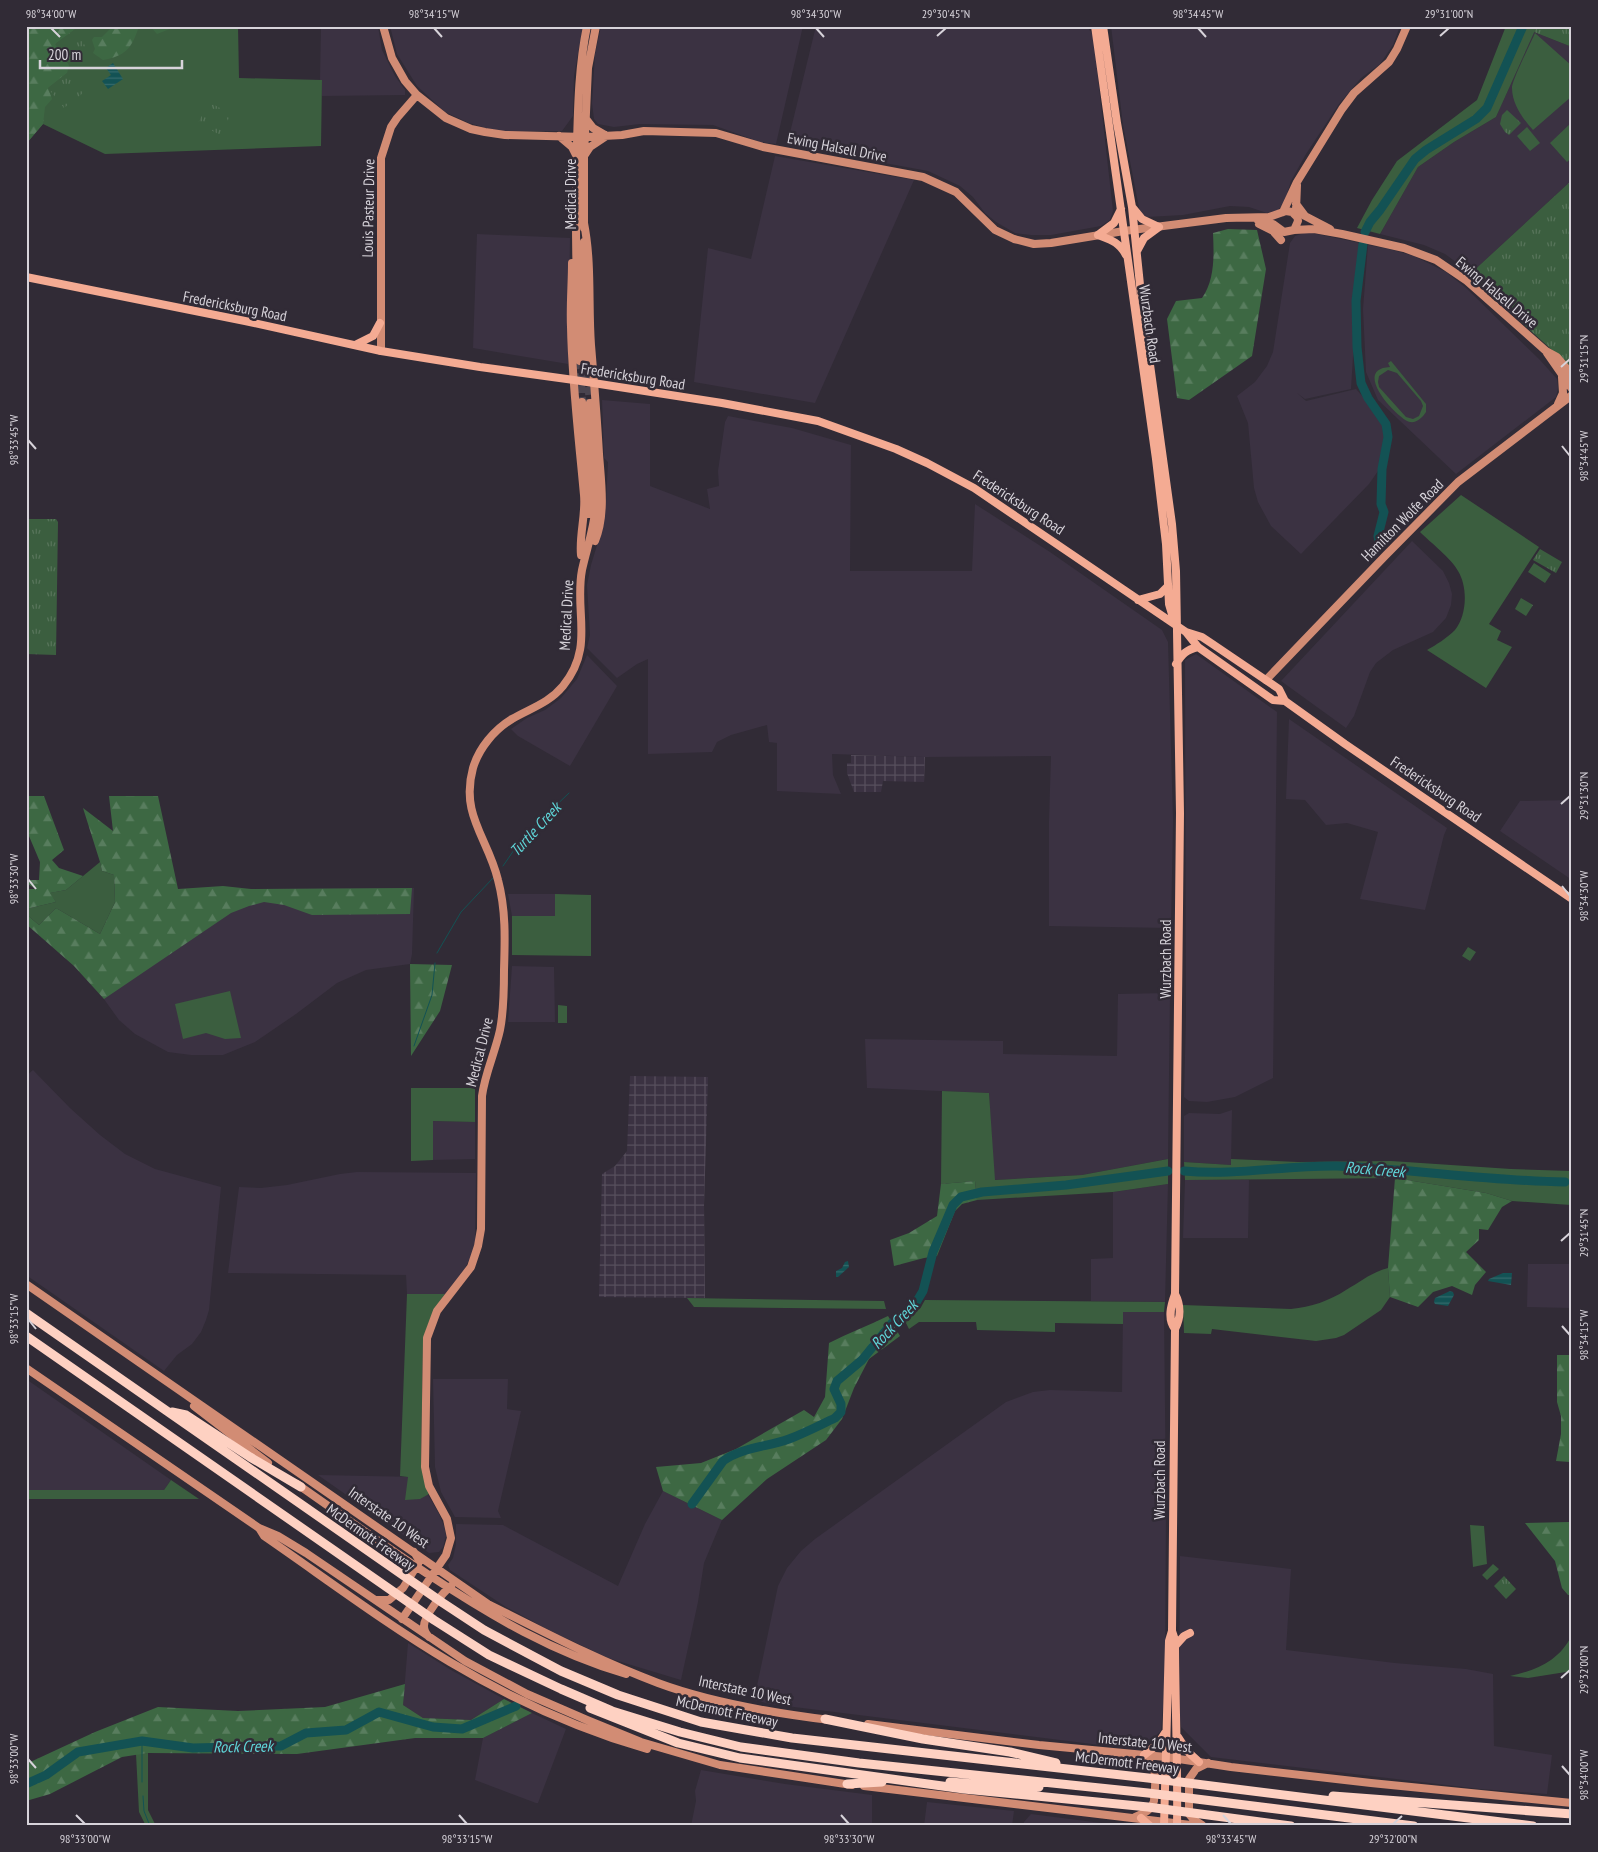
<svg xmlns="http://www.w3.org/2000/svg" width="1598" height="1852" viewBox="0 0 1598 1852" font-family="'PT Sans Narrow',sans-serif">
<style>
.built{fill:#3b3242}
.industrial{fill:url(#industrial-grid)}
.green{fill:#3b5e3f;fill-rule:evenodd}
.forest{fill:url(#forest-firs)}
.park{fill:url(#park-tufts)}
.water{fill:url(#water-rules)}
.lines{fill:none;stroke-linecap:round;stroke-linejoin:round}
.stream{stroke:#135254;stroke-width:1}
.river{stroke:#135254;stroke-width:9}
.secondary-tunnel{stroke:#4a444f;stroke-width:8;stroke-dasharray:8 4;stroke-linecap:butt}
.secondary{stroke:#d28c74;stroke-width:8}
.primary{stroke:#f4ab93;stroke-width:8}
.highway{stroke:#fed1c2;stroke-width:9}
.ticks{fill:none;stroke:#d7d3da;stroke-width:2}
.labels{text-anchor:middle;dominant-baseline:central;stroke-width:5;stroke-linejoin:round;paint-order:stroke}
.street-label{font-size:15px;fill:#d7d3da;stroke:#312b36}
.water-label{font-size:16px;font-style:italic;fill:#5fd6d9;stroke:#312b36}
.neatline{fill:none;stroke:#d7d3da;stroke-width:2}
.ticks-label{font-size:12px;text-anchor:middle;fill:#d7d3da}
</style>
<defs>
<pattern id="industrial-grid" width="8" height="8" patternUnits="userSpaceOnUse" patternTransform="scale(1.25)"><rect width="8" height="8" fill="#3b3242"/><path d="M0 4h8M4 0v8" fill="none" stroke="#574f5d"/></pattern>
<pattern id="forest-firs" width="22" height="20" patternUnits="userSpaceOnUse" patternTransform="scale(1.25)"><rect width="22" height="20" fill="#3d6843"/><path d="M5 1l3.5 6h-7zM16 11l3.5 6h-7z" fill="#587d5e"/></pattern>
<pattern id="park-tufts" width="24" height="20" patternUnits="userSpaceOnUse" patternTransform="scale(1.25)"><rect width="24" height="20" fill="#3b5e3f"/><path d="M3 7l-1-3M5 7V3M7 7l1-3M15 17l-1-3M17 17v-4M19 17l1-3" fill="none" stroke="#57745a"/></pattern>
<pattern id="water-rules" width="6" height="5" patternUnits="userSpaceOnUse" patternTransform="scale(1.25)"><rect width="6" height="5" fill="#135254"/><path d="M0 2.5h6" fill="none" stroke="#356a6c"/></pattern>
</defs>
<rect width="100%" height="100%" fill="#312b36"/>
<path class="built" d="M321 26H378L382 50 395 76 405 90V95L322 96V80H320Z
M390 26H583L574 76 573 116 562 131 500 132 469 123 445 112 417 86 397 54Z
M601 26H803L776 144 760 142 713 125 640 124 614 127 598 124 594 119 592 103 595 54Z
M816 26H1086L1093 34 1113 211 1110 220 1101 226 1051 235H1031L1015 233 996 222 985 213 973 197 960 186 928 171 787 145Z
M1111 26H1400L1393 45 1380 64 1361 78 1339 104 1306 154 1291 181 1284 203 1278 210 1267 213 1249 207 1230 206 1183 215 1147 217 1140 213 1123 125Z
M1534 32 1572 47V180L1469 275 1460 265 1445 254 1424 245 1380 234 1418 167 1454 142 1496 117Z
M775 156 914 180 815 403 694 382 708 248 751 259Z
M1307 232 1360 243 1351 389 1305 399 1297 393 1306 401 1356 389 1379 415 1385 435 1378 471 1369 484 1301 554 1271 526 1258 502 1254 488 1248 423 1237 396 1255 382 1267 366 1273 352 1290 243 1295 236Z
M477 234 570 238 568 364 473 348Z
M1368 245 1389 249 1414 256 1446 272 1466 288 1540 360 1557 379 1558 388 1556 397 1456 474 1378 400 1366 372 1363 309Z
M602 400 650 404V486L710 509 707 489 719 486 718 471 725 422 728 416 792 428 851 445 850 571H972L975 504 1050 552 1162 630 1168 642 1173 820 1171 928 1049 926V821L1051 756 925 757 832 754 833 775 841 794 777 791V743L769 742 767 725 731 735 717 742 712 752 648 754V659L637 664 617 678 587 648 590 635 587 585 591 565 604 522 606 504 608 462 604 458Z
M1412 541 1443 571 1449 583 1452 594 1451 605 1446 618 1433 632 1393 650 1376 663 1370 672 1354 716 1346 728 1281 681Z
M1196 654 1277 712 1273 1078 1235 1097 1207 1102 1189 1101 1184 1097 1186 1016 1185 660Z
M587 655 617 686 570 766 518 736 511 729 527 718 545 710 561 698 577 679Z
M1289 719 1447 828 1444 835 1425 910 1360 899 1378 832 1347 823 1326 825 1305 800 1286 799Z
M1572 800V880L1500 831 1520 801Z
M414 888 412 954 410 964 366 970 337 983 296 1014 255 1042 223 1055H191L168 1052 135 1034 119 1020 101 995 251 889Z
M508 894H555V917L512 916Z
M512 966 554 967 555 1022H508Z
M1170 993 1168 1159 1082 1175 994 1180 989 1093 867 1088 865 1039 1003 1041V1054L1117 1056 1118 994Z
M33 1070 70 1108 100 1135 125 1154 155 1169 221 1187 209 1310 206 1320 201 1332 192 1344 177 1355 164 1371 26 1275V1076Z
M1232 1110 1231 1165 1184 1162V1116L1189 1113 1220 1114Z
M433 1121 475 1122V1159L433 1160Z
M357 1172 476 1173 475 1242 470 1258 465 1268 445 1294H407L406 1275 228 1273 239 1187 261 1188 287 1185 340 1174Z
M1185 1180H1249L1248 1238H1183Z
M1168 1184 1165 1302 1091 1301V1259L1113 1258V1192Z
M1528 1264H1570L1572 1308 1527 1307Z
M1123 1312H1164L1166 1503 1165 1683 1161 1731 1140 1750 770 1704 754 1700 778 1586 787 1568 801 1551 815 1539 1006 1402 1033 1392 1050 1390 1122 1392Z
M26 1379 171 1480 164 1490H26Z
M433 1379H508L507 1409 521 1411 498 1511 501 1518 455 1517 441 1492 435 1467Z
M318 1475 418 1477 439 1514 444 1526 446 1536 443 1547 439 1552 429 1553Z
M663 1491 722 1520 704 1563 698 1602 681 1680 608 1658 549 1630 506 1607 450 1570 448 1565 453 1558 456 1544V1524L503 1525 618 1586 645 1524Z
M1180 1556 1291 1569 1286 1650 1395 1663 1466 1669 1493 1674 1494 1746 1552 1755 1547 1794 1480 1789 1211 1757 1181 1727 1179 1708Z
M408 1643 451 1670 504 1699 471 1720 423 1718 403 1705Z
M532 1713 566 1729 538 1803H536L475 1780 483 1738Z
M701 1770 785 1784 872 1795V1826H691L696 1801 695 1791Z
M927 1802 1014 1811 1012 1826H924Z
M1031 1814 1125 1826H1023L1024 1822Z"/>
<path class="industrial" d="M851 755 925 757 924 782 883 781 881 792H854L847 773V763H851Z
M630 1076 708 1077 704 1205 705 1298 599 1297 602 1174 615 1166 627 1151Z"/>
<path class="green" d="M39 26H238L239 78 322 80 321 146 105 154 43 124 26 144Z
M1506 26H1537L1496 117 1454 142 1418 167 1380 234 1357 228 1372 200 1397 161 1477 100Z
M1535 33 1572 66V96L1533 130C1523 119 1512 104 1512 88 1512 80 1531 43 1535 33Z
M1572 122V158L1567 162 1550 143Z
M1527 127 1540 143 1530 151 1517 136Z
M1391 361 1426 404V412C1422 418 1417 423 1410 422 1399 420 1350 369 1390 367L1388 363ZM1388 370 1397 373 1421 401 1423 406 1419 416 1413 419 1406 417 1379 387 1378 382 1379 376Z
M1461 495 1539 547 1489 624 1501 631 1497 640 1512 647 1486 688 1427 650C1436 645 1447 638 1455 630 1467 615 1468 587 1458 571 1452 559 1430 542 1420 532Z
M1534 563 1551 574 1545 583 1528 572Z
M100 862 102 871 114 875 115 902 100 934 56 908 39 925 26 914V909L56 902 49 893 66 890Z
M555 894 591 895V956L512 955V916H555Z
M1468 947 1476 952 1470 961 1462 956Z
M230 991 241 1038 225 1039 206 1033 183 1039 175 1004Z
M558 1005 567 1006V1023H558Z
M411 1088H475V1122L433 1121V1160L411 1161Z
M942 1091 989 1093 995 1180 1082 1175 1168 1159V1184L1113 1192 977 1200 975 1181 941 1184Z
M1231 1159 1298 1162 1391 1161 1511 1169 1571 1171V1205L1512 1201 1486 1193 1395 1178 1185 1180 1184 1162 1231 1165Z
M1388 1268 1390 1297 1381 1310 1344 1335 1336 1338 1316 1341 1212 1329 1211 1334 1184 1333 1183 1305 1291 1309C1311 1307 1329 1301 1346 1290 1360 1282 1372 1272 1388 1268Z
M407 1294H445C433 1310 427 1324 423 1343L421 1464 429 1494 420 1499 405 1500 408 1477 400 1476Z
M687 1298 884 1301 886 1309 694 1307Z
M925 1300 1165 1302 1164 1312H1123V1324L1055 1323V1332L977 1330 976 1322H919L909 1329 904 1319 921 1307Z
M171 1480 199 1499H26V1490H164Z
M1470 1525 1484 1526 1487 1564 1473 1567Z
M1493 1564 1499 1569 1487 1580 1482 1575Z
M1572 1635V1671L1528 1678 1510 1676C1537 1670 1559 1661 1572 1635Z
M148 1753V1810L156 1826H146L139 1812 136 1754Z"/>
<path class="forest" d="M26 26H77L74 30 55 44 69 65 67 73 48 88 52 99 45 107 43 124 26 144Z
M113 26H139C132 48 126 56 103 60L93 53 95 49 92 40 94 37H102Z
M150 26H177L157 34Z
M1228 229 1257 230 1266 269 1252 356 1189 400 1177 398 1167 319 1176 301 1202 298C1215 280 1214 255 1213 233Z
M26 796H44L64 850 52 860 59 868 83 876 66 890 50 893 56 902 26 909V889H36L26 883V880H39L40 862 26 829Z
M109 796H158L178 889 223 886 251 889 412 888 410 914 312 915 284 905 264 902 249 906 231 913 104 999 74 966 26 924V914L39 925 56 908 100 934 115 902 114 875 102 871 100 862 83 808 113 831Z
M410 964 452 965 440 1011 411 1056Z
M1395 1178 1486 1193 1512 1201 1502 1207 1488 1230 1479 1229V1240L1466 1252 1486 1272 1475 1285 1472 1295 1452 1286 1433 1292 1418 1307 1390 1297 1388 1268Z
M975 1181 977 1200 962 1204 955 1211 937 1256 924 1258 894 1266 890 1240 909 1233 937 1216 941 1184Z
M888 1316 900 1336 869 1359 854 1388 842 1419 826 1440 767 1479 722 1520 663 1491 656 1467 701 1463 736 1449 804 1410 814 1417 825 1397 829 1343C848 1333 868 1326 888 1316Z
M1557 1355H1572V1595H1568L1562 1588 1555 1561 1525 1523 1569 1522 1570 1462 1556 1461 1561 1434V1416L1557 1402Z
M405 1684 403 1705 423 1718 471 1720 504 1699 532 1713 483 1738H415L297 1754 148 1753 122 1757 50 1794 26 1801V1764L95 1732 158 1707 238 1711 325 1707Z"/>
<path class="park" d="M1537 26H1572V47L1534 32Z
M74 30 89 51 69 65 55 44Z
M67 73 83 93 64 108 48 88Z
M209 102 231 114 220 135 198 123Z
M1507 110 1521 123 1509 135 1505 132 1500 124 1502 115Z
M1572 180V368L1469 275Z
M26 519H56L58 522 56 655 26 654Z
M1540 549 1562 562 1556 573 1533 560Z
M1521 598 1533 605 1526 616 1515 609Z
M1504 1576 1516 1589 1506 1599 1494 1586Z"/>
<path class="water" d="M113 63 123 79 108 89 102 81 111 75 106 68Z
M848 1261 849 1267 838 1277H836V1271L842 1268 845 1262Z
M1503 1273H1512L1511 1285 1488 1281 1489 1279Z
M1450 1291 1453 1292 1454 1295 1448 1306 1435 1304 1434 1302 1435 1298Z"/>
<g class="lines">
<path class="stream" d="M503 866 523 837 569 793
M437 953 461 912 493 878
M414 1046 432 995 435 963
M142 1741V1782
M143 1796 144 1811 150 1826"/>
<path class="river" d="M1365 232 1370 222 1380 210 1415 159 1426 150 1476 119 1487 108 1523 26
M1363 244 1356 301 1357 347 1361 383 1368 398 1386 424 1388 437 1382 469 1381 504 1384 512 1378 536 1379 541
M1184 1171C1236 1176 1286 1165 1337 1166 1413 1169 1489 1181 1565 1182
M692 1504 723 1461C742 1447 768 1447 789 1439 805 1433 820 1425 835 1418L841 1412V1404L834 1389 837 1381 862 1360 892 1323 914 1306 923 1291 933 1252 953 1205 961 1197 982 1192 1066 1185 1168 1171
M26 1784 46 1775 78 1752 142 1741 193 1748 281 1746 306 1733 346 1730 379 1712 433 1727 462 1729 516 1706"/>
<path class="secondary-tunnel" d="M580 361 582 402
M586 363 590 403"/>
<path class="secondary" d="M383 26 392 58 405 81 417 95 446 118 471 129 485 132 505 135 585 137 622 135 644 131 716 133 763 147 923 177 956 192 995 230 1014 239 1034 244 1051 243 1124 231 1226 218 1269 217 1286 211 1292 212 1296 216
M586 119 593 128 605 135
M559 136 572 147 576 155
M584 156 590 147 605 137
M1296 204 1305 216 1330 229
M1283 212 1297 182 1342 109 1354 93 1389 62 1397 49 1407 26
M1258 220 1273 224 1284 232 1294 230 1298 221 1296 210 1297 185
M584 223C592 264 588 304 591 345 594 381 597 418 599 454 601 482 606 514 595 541
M1259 224 1273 231 1281 240
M584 228V157L588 68 596 26
M1294 230 1314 229 1342 234 1404 248 1436 260 1467 281 1546 351 1557 357 1572 375
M584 242V321L586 363
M572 263C572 284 570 306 571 327 572 383 579 439 584 495 586 515 579 535 581 555
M381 351V158L391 127 397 118 417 95
M1547 353 1572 389
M580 361C576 289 575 216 577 144 578 104 579 65 587 26
M582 402 590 491 589 514
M1558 404 1563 393 1562 377
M1266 680 1385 556 1458 482 1572 395
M26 1284 488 1604C544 1632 599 1661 658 1683 712 1703 773 1713 830 1720
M26 1368 259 1528 278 1536 306 1553 465 1661 527 1694 587 1720 641 1742 720 1765 852 1785
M194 1406 268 1463
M297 1484C341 1515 385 1546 429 1575 491 1616 554 1653 626 1674
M259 1528 264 1536C325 1578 386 1624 450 1662 512 1699 578 1729 647 1749
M376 1600H389L403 1588 418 1564 419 1560 414 1552
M402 1619 446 1555 451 1538 447 1519 429 1486 425 1467 427 1338 437 1311 471 1267 478 1246 481 1229 482 1096C485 1073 495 1053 500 1030 504 1010 504 990 504 970 505 939 506 910 498 880 488 838 460 815 473 768 479 748 494 730 512 719 531 708 549 703 563 686 595 647 574 612 582 570 587 547 595 526 596 503L590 403
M429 1637C426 1634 424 1630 424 1626 424 1616 443 1592 451 1586
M868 1724 1039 1745 1166 1757 1231 1767 1371 1783 1572 1803
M864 1786 1199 1826
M1135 1817C1143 1814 1152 1810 1154 1801 1155 1782 1160 1767 1141 1755
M1202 1825 1194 1820 1189 1814V1779L1196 1769 1208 1763"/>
<path class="primary" d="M1095 26 1156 459 1166 544 1169 604 1174 621
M1103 26 1117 123 1132 207 1143 314 1172 524 1176 571 1180 813 1175 1294C1171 1305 1167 1319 1175 1329
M1133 208 1142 219 1159 227
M1098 235C1111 240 1119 242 1126 255
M1098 235 1114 223 1121 209
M1137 251 1144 238 1159 227
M26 277 245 321 381 351 480 367 574 380 722 403 818 421 896 449 927 463 974 488 1186 632 1202 637 1211 643 1279 689 1285 701 1345 744 1572 899
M355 345 373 336 380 323
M1138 600 1160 594 1168 586
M1186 632 1198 647 1273 700 1285 701
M1176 664C1182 654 1186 650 1198 647
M1175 1294C1181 1305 1181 1318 1175 1329L1172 1631 1175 1640C1175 1702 1178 1764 1177 1826
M1175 1646 1184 1636 1190 1633
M1178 1737 1187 1751 1199 1762
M1144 1755 1158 1744 1165 1733
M1141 1818 1150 1826
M1164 1826 1169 1641 1172 1631"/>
<path class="highway" d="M26 1313 443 1603 484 1630 561 1671 618 1695 701 1722 792 1738 1148 1778 1533 1826
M26 1336 434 1620 489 1655 561 1689 612 1711 680 1732 741 1747 859 1763 1148 1793 1414 1826
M172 1412 186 1415 250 1457 301 1487
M590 1708 678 1743 740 1758 964 1789 1148 1807 1291 1826
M825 1719 923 1739 1010 1752 1056 1763
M950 1782 1012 1787H1039
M847 1784 882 1782
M1333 1796 1572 1814"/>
</g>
<path class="ticks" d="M51 28 60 37M434 28 442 37M816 28 824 37M1198 28 1206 37M937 36 946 28M1440 36 1449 28M1561 367 1570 359M28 440 36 449M1562 446 1570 456M1561 804 1570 796M28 879 36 889M1562 886 1570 896M1561 1241 1570 1233M28 1319 36 1329M1562 1326 1570 1335M1561 1678 1570 1670M28 1759 36 1768M1562 1766 1570 1775M76 1815 85 1824M459 1815 467 1824M841 1815 849 1824M1223 1815 1231 1824M1393 1824 1402 1816"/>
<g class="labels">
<g class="street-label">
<text transform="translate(837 147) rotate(11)">Ewing Halsell Drive</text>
<text transform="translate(570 194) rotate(-90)">Medical Drive</text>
<text transform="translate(368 208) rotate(-89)">Louis Pasteur Drive</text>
<text transform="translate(1497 292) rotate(40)">Ewing Halsell Drive</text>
<text transform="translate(235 306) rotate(11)">Fredericksburg Road</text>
<text transform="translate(1150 324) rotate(82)">Wurzbach Road</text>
<text transform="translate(633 376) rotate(9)">Fredericksburg Road</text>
<text transform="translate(1019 502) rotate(33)">Fredericksburg Road</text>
<text transform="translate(1402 520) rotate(-45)">Hamilton Wolfe Road</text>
<text transform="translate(566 615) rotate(-87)">Medical Drive</text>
<text transform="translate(1436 789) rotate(34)">Fredericksburg Road</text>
<text transform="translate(1165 959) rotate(-90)">Wurzbach Road</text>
<text transform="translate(479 1052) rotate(-76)">Medical Drive</text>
<text transform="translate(1159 1480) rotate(-90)">Wurzbach Road</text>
<text transform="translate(389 1517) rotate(35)">Interstate 10 West</text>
<text transform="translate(371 1537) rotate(35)">McDermott Freeway</text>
<text transform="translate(745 1690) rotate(12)">Interstate 10 West</text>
<text transform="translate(727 1711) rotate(12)">McDermott Freeway</text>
<text transform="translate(1145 1742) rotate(6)">Interstate 10 West</text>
<text transform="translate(1127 1762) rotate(7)">McDermott Freeway</text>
</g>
<g class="water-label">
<text transform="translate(535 829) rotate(-47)">Turtle Creek</text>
<text transform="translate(1375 1169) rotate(5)">Rock Creek</text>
<text transform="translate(894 1324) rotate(-47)">Rock Creek</text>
<text transform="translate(243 1746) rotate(-1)">Rock Creek</text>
</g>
</g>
<rect width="1598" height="1852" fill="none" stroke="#312b36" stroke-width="55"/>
<path d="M40 60v8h142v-8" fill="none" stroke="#d7d3da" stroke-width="2.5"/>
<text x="48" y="60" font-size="15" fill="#d7d3da" stroke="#312b36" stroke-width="4" paint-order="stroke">200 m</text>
<rect x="28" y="28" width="1542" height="1796" class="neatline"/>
<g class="ticks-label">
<text x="51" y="18">98°34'00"W</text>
<text x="434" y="18">98°34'15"W</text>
<text x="816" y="18">98°34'30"W</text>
<text x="946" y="18">29°30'45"N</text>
<text x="1198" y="18">98°34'45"W</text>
<text x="1449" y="18">29°31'00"N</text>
<text transform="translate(1584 359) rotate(-90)" y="4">29°31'15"N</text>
<text transform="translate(14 440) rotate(-90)" y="4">98°33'45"W</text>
<text transform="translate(1584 456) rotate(-90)" y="4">98°34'45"W</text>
<text transform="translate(1584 796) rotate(-90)" y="4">29°31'30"N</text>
<text transform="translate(14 879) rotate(-90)" y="4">98°33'30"W</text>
<text transform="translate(1584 896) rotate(-90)" y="4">98°34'30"W</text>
<text transform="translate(1584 1233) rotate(-90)" y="4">29°31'45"N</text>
<text transform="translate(14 1319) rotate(-90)" y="4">98°33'15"W</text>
<text transform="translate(1584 1335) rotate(-90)" y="4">98°34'15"W</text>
<text transform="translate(1584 1670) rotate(-90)" y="4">29°32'00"N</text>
<text transform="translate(14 1759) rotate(-90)" y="4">98°33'00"W</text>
<text transform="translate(1584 1775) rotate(-90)" y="4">98°34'00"W</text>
<text x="85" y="1843">98°33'00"W</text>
<text x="467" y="1843">98°33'15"W</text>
<text x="849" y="1843">98°33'30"W</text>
<text x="1231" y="1843">98°33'45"W</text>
<text x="1393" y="1843">29°32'00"N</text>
</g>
</svg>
